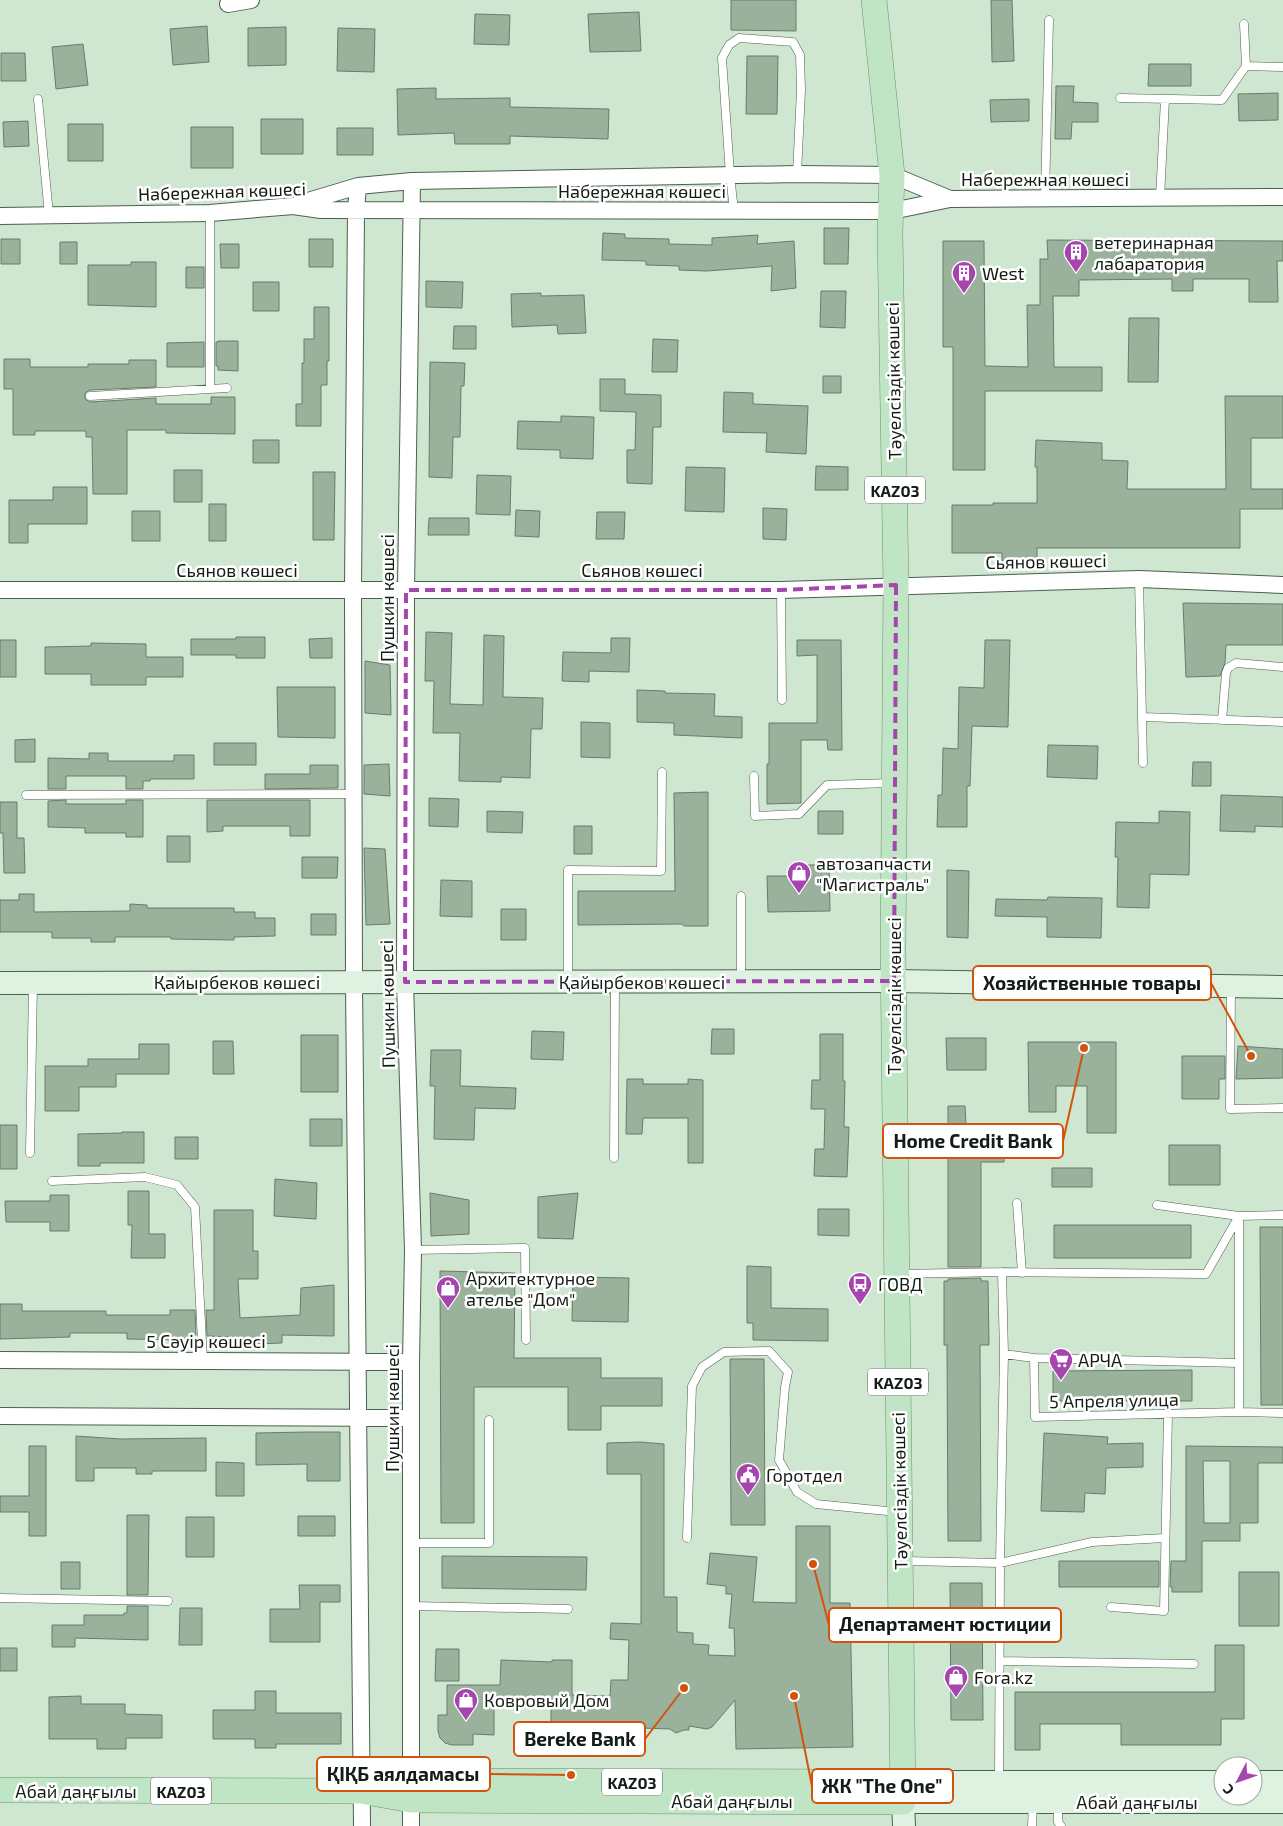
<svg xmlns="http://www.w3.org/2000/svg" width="1283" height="1826" viewBox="0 0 1283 1826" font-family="'Exo 2',sans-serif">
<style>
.building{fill:#9ab19c;stroke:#677d69;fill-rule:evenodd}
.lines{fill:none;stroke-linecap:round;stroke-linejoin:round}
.lane-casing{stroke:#4b604d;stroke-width:9}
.street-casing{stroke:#4b604d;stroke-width:18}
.secondary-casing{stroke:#4b604d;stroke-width:24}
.primary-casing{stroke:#68946d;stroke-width:26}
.lane{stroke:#fff;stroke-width:8}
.street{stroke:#fff;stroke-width:16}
.secondary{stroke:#dff2e2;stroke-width:22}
.primary{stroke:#bfe5c4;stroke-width:25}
.marked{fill:none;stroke:#a545ad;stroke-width:4;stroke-dasharray:10 6;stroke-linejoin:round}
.labels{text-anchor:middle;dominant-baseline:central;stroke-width:5;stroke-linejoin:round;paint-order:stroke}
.shield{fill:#fff;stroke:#5a615b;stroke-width:1}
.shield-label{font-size:16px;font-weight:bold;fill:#141d15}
.street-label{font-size:18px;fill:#141d15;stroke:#fff}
.poi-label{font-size:18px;fill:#141d15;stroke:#fff;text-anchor:start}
.leader{fill:none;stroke:#d3530d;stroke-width:2}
.callout-dot{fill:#d3530d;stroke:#fff;stroke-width:2}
.callout{fill:#fff;stroke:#d3530d;stroke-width:2}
.callout-label{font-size:19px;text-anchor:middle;font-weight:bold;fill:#141d15}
</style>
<rect width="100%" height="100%" fill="#cfe7d1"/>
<path class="building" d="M731 0H796V31L731 30Z
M991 0H1012L1014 61 992 62Z
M639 12 641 51 590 52 588 14Z
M475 14 510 15 509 45 474 44Z
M207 26 209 62 173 65 170 29Z
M286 27V65L248 66V28Z
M338 28 375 29 374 72 337 71Z
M83 44 88 85 56 89 52 47Z
M1 53H25L26 81H1Z
M747 56H778L777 114H746Z
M1149 64H1191V86H1148Z
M1056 86H1074L1073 102 1098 103V122H1072L1071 139H1055Z
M436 88V99L510 98V107L609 109 608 139 510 136V144H455L454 133 398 135 397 89Z
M1278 93V120L1239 121 1238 94Z
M1029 99V121L991 122 990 100Z
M261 119H303V154H261Z
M28 121 29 146 4 147 3 122Z
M68 124H103V161H68Z
M191 127H233V168H191Z
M337 128H373V155H337Z
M824 228H849L848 264H824Z
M603 233 625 234V238L669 239V244L712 245V238L758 235 757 244 794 241 796 288 771 291 772 266 707 271 679 270V266L646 265V261L602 260Z
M1 239H20V264H1Z
M309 239H333V267H309Z
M1047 240 1283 241V261H1277L1278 302H1249V279H1193V291H1172V279L1079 280V296H1053L1054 367H1102V391H985V470H953V347H943V241H984L985 366 1028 367 1027 305H1040V259H1048Z
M60 242H77V264H60Z
M220 244H239V268H221Z
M131 262H156V307L88 305V265H131Z
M186 267H204V288H186Z
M426 281 463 282 462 308 426 307Z
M253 282H279V311H253Z
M821 291H846L845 328 820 327Z
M541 293V296L584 295 586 333 558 334 557 325 512 327 511 294Z
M314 307H329V361H327V385H321V426H296V404H302V363H304V339H314Z
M1129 318H1159L1158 382H1128Z
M454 326H476V349H453Z
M653 339 678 340 677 372H652Z
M218 341H238V371L218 370V366H216V342H218Z
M204 342V367H167V343Z
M4 359H30V367H88V364H129V360H156V387L90 390 85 393V399L90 402 156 398V404H211V397H235V434L166 433V430H127V494H93L92 437H86V431H35V435H13V389H4Z
M430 362 465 363 464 386H461L460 437H453L452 478 429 477Z
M823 376H841V393H823Z
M600 379H625V394L661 395V427H653L652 484 627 483V450H635L636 412 600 411Z
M724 392 753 393V404L808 406 806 454 766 452 767 433 723 432Z
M1225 396H1283V438H1251V489H1283V509H1240V548H1037V568H1002V553H952V505H993V503H1037V467H1035L1036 440 1102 443V460L1128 461 1127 489H1226Z
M561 416 594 417 593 459 560 458V450L517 449 518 421 561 422Z
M253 440H279V463H253Z
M816 466 848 467V490H815Z
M686 467 725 468 724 512 685 511Z
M174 470H202V502H174Z
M313 472H335L334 540H313Z
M477 475 511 476 510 515 476 514Z
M53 487H87V524H28V543H9V500H53Z
M209 504H226V541H209Z
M763 508 787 509 786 540 763 539Z
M516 510 540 511 539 537 515 536Z
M132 511H160V541H132Z
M597 512H625L624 539H596Z
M429 518H469V535H428Z
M1183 603 1283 604V645H1226L1225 663 1220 676 1186 677Z
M426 632 452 633 450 704 483 705 484 635 504 636 503 697 543 698 542 729H531L530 778 501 777V782L459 781 460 733H433L434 681H425Z
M236 637H265V658H236V655H191V639H236Z
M332 638V658H310L309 639Z
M611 638H630L629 672 589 671V682L562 681 563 652 611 653Z
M0 640H16V677H0Z
M797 640H841L842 750H828L827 740H801V803L767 804V764H769V723H817V655L797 656Z
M985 640H1010L1008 727 972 726 970 786H967V827H937L938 795H942L943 748 958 749 959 687 984 688Z
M91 643 146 644V657H183V677H146V685H91V674H45V647L91 646Z
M365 661 390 665 391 715 365 713Z
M277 687H335V738L278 737Z
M637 690 665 691V693L715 694 714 716 742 717V738L674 735V723L637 722Z
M581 722 610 723V758L581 757Z
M35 739V762H15V740Z
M214 743H256V765H214Z
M1048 745 1098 746 1097 779 1047 777Z
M89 753H108V761H174V755H194V779H150V781H143V789H126V776H66V789H48V758L89 759Z
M1193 762H1211V786H1192Z
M389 764 390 796 364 794V765Z
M310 765H338V788L265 789V774H310Z
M708 792V926H684L682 924 578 925V891H675L674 793Z
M1221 795 1283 797V827L1255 826V832L1220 831Z
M429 798 459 799 458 827 429 826Z
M66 800V804H126V800H143V837H126V833H85V828L48 827V801Z
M207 800H310V836H290V826H223V831L207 832Z
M0 802H17V838H24L25 873H4L3 833H0Z
M487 811 523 812 522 833 487 832Z
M818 811H843V834H818Z
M1159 811 1190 812 1189 875 1150 874 1149 908 1117 907 1118 857H1115L1116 822 1159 823Z
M574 826H592V854H574Z
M167 836H190V862H167Z
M364 848 385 849 390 924 366 925Z
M302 857H338L337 878H302Z
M798 865H829L830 911 768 912 767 876H798Z
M947 870 969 871 968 938 947 937Z
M441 880 472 881V917L440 916Z
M19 894H34V912L130 911V904L147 905V908H234V912H255V918H275V936L234 937V940L171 939V937H115V942H91V938H52V932H0V900H19Z
M1048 897 1102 898 1101 938 1047 937V917L995 916 996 899 1047 900Z
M501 909H526V940H501Z
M311 914H336V935H311Z
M712 1029H734V1054H711Z
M532 1031 564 1032 563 1060 531 1059Z
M820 1034H843V1081H845L844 1127H849L847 1177 814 1176 815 1149H824L825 1109H811L812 1080H820Z
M301 1035H338V1092H301Z
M946 1038H986V1070H947Z
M213 1041H233L234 1074H213Z
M1028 1042H1116V1133H1087V1086H1056V1112H1029Z
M139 1044H169V1074H116V1087H79V1111H45V1066H88V1059H139Z
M1238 1046 1283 1049V1078L1236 1079Z
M431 1050H461L460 1086 516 1088 515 1109 475 1108 474 1140 434 1139 435 1086H430Z
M1182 1056H1225V1079H1219V1099H1182Z
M627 1079H643V1084H688V1079L703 1080V1163H688V1118H643L642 1134H626Z
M948 1106H965L966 1124H1004V1162H981V1267H948Z
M310 1119H342V1146H310Z
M0 1125H17V1169H0Z
M122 1132H144V1163H100V1166H78V1134L122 1133Z
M175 1137H198V1159H175Z
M1169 1145H1220V1185H1169Z
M1052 1168H1092V1187H1052Z
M275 1179 317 1183 316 1219 274 1216Z
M128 1191H149V1234H165V1258H131L132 1225H128Z
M430 1193 469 1200V1234L431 1236Z
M578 1193 573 1239 538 1238V1197Z
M50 1195H69V1231H50V1222H6L5 1201H50Z
M818 1209H849V1236L818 1235Z
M214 1210H253V1251H258V1279H238L240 1318 300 1315 301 1288 334 1285V1336L282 1335V1343L254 1344 253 1338 207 1336 206 1310H214Z
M1054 1225H1191V1258H1054Z
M1260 1227H1283V1405H1261Z
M747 1266 771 1267V1308L828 1309V1341L753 1340V1323H747Z
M440 1271 515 1273 514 1358H601V1378H662V1406H601V1430H568V1387H474V1523H441Z
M573 1277 629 1278 628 1322 572 1321Z
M981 1278V1281H988L989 1345H980L981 1541H948L947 1345H944V1281H948V1279Z
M0 1304H22V1311H106V1315H170V1310H195L196 1335H191V1340L127 1339V1333H70V1337L0 1339Z
M730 1359H764L765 1525H731Z
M1192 1370V1401H1053V1371Z
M307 1432H340V1481H307V1464L256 1465V1433Z
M1044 1433 1108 1437 1107 1444 1143 1443V1467L1106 1468 1105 1494 1085 1493 1084 1512 1041 1511Z
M76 1436 121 1439 206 1438V1471H152V1474H136V1468H94V1481H76Z
M640 1442 664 1444V1597H677V1632L693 1633V1644L709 1645 708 1655 735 1656 734 1628H729L732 1594H726V1586L707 1584 710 1553 757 1557 753 1602 796 1603V1526H830V1603H850L853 1747 736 1749 735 1700 712 1727 707 1729 689 1726V1730H684L676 1733 670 1729 641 1728 640 1731 593 1729V1732H583V1736H551V1705L494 1704V1735L473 1734V1745H452L445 1743 440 1738 438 1731V1715H447V1685H500L501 1660 552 1662V1660H572V1695L610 1696 611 1680H628L629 1640 610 1639 611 1623 641 1624V1474H607V1443Z
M29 1446H46V1536H29V1512H0V1496H29Z
M1186 1446 1283 1447V1463H1258V1523H1240V1541H1202V1592H1172V1587H1170L1171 1561H1186ZM1203 1461H1230V1523H1204Z
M216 1462 244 1463V1496H216Z
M127 1515H149L148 1595H127Z
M298 1516H335V1536H298Z
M186 1517H214V1557H186Z
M442 1556 587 1557 586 1590 442 1588Z
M1059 1561H1159V1587H1059Z
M61 1562H80V1589H61Z
M1239 1572H1279V1626H1239Z
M950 1583H982L983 1720H951Z
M299 1585H340V1602H320V1642H270V1609H300Z
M127 1606H148V1640L75 1638V1647H52V1625H84V1615H124V1613H127Z
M180 1608H202V1645H179Z
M1215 1645H1244V1719H1221V1745H1121V1724H1040V1750H1015V1692H1215Z
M0 1648H17V1671H0Z
M436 1649H459V1681H435Z
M255 1691H276V1713H341V1744H276V1748H255V1739H213V1710H255Z
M81 1696V1704H125V1714L162 1715V1738H126V1749H97V1739H49V1697Z"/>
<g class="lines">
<g class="lane-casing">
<path id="lane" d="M1244 24 1246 66
M1120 98 1222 100 1246 66 1283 67
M38 99 49 215
M1160 198 1165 99
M1045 199 1049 20
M734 211 730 175 722 58 729 45 739 38 793 42 800 55 801 90 797 174
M210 389V213
M90 396 227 388
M1139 579 1143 763
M781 590 782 700
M1142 717 1283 722
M1222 720 1226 673 1228 668 1236 663 1283 667
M754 776 755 816 799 814 827 785 891 783
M26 795 353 794
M568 980V870L661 871 662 772
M741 980V896
M1231 988 1230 1109 1283 1108
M30 1153 33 985
M614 1158 615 984
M52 1181 145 1177 177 1185 195 1207 203 1361
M1017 1203 1022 1273
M413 1250 525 1248 526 1340
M901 1274 1002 1272 1206 1274 1239 1216 1157 1205
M1004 1354 1034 1358 1035 1417 1239 1412 1283 1413
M1034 1358 1239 1363
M1239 1412V1216L1283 1215
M687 1538 692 1386 702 1367 724 1352 769 1351 788 1372 785 1387 779 1460 797 1492 816 1504 897 1512
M411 1543H489V1420
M905 1561 1000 1563 1092 1542 1165 1538
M0 1598 168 1601
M411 1606 568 1609
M1111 1607 1164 1611 1168 1414
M1000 1661 1194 1664
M999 1780 1000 1563 1004 1354 1002 1272
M1058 1803V1822L1061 1826
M1032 1826 1033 1803"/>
</g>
<g class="street-casing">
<path id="street" d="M228 4 251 0
M358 186 356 210 353 590 354 982 362 1826
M298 204 358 186 412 181 797 174 892 175 950 199
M0 216 210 213 293 206 321 210 892 211 950 199 1283 197
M0 590H781L1139 579 1283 585
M0 1360 411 1362
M0 1416 411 1418
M411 1826V1362L413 1250 405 982 406 590 412 181"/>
</g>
<g class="secondary-casing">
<path id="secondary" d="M0 983 894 981 1283 987
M903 1782H1223
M1253 1782H1283
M904 1826 903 1802H1283"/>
</g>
<g class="primary-casing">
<path id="primary" d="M374 1789 411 1781 903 1782
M0 1790 361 1791 411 1800 903 1802 893 950 896 585 890 232 892 175 874 0"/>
</g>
<use href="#lane" class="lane"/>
<use href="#street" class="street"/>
<use href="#secondary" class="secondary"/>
<use href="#primary" class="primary"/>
</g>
<path class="marked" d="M896 585 894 981 405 982 406 590H781Z"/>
<defs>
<g id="building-pin" transform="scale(1.25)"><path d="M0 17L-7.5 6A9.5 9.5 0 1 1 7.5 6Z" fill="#a545ad" stroke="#fff"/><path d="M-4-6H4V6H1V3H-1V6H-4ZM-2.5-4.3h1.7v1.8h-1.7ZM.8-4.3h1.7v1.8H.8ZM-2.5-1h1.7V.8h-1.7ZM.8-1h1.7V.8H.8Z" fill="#fff"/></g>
<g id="shop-pin" transform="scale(1.25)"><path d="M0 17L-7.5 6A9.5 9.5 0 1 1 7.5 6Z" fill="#a545ad" stroke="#fff"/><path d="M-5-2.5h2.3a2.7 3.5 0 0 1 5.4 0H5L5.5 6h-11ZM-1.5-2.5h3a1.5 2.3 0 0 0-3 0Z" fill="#fff"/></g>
<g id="bus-pin" transform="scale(1.25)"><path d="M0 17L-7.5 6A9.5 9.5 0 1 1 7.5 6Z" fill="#a545ad" stroke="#fff"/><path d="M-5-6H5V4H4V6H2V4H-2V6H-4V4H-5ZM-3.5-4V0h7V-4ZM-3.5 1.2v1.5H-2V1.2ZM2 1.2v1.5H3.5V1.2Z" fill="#fff"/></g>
<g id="supermarket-pin" transform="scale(1.25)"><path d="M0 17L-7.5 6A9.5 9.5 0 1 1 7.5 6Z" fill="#a545ad" stroke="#fff"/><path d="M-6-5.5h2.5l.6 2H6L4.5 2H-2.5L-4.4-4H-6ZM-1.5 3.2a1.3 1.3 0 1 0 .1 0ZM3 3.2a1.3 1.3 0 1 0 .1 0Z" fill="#fff"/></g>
<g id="civic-pin" transform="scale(1.25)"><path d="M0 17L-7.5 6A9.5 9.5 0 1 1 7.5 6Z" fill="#a545ad" stroke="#fff"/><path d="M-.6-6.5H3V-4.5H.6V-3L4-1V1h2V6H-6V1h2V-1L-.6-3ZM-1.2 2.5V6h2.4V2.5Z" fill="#fff"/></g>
</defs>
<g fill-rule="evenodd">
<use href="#building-pin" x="1076" y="252"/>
<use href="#building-pin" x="964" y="273"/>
<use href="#shop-pin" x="799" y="873"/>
<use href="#bus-pin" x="860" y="1284"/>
<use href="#shop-pin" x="448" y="1288"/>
<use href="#supermarket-pin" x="1061" y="1360"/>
<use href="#civic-pin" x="748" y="1475"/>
<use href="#shop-pin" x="956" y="1677"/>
<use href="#shop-pin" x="466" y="1700"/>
</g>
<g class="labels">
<g class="shield">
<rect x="865" y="476.5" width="60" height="27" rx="4"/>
<rect x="868" y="1368.5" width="60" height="27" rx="4"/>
<rect x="602" y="1768.5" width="60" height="27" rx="4"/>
<rect x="151" y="1777.5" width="60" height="27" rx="4"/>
</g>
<g class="shield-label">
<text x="895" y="490">KАZ03</text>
<text x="898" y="1382">KАZ03</text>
<text x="632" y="1782">KАZ03</text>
<text x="181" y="1791">KАZ03</text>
</g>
<g class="street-label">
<text x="1045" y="179">Набережная көшесі</text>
<text transform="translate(222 191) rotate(-2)">Набережная көшесі</text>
<text x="642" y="191">Набережная көшесі</text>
<text transform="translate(893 381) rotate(-91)">Тәуелсіздік көшесі</text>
<text transform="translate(1046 561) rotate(-1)">Сьянов көшесі</text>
<text x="237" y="570">Сьянов көшесі</text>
<text x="642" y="570">Сьянов көшесі</text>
<text transform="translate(387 598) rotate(-90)">Пушкин көшесі</text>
<text x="237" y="982">Қайырбеков көшесі</text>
<text x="642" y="982">Қайырбеков көшесі</text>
<text transform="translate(894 996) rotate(-90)">Тәуелсіздік көшесі</text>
<text transform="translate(387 1004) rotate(-91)">Пушкин көшесі</text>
<text x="206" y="1341">5 Сәуір көшесі</text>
<text transform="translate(1114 1400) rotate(-1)">5 Апреля улица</text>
<text transform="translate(392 1408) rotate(-90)">Пушкин көшесі</text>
<text transform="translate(899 1491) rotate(-91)">Тәуелсіздік көшесі</text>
<text x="76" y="1791">Абай даңғылы</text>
<text x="732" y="1801">Абай даңғылы</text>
<text x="1137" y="1802">Абай даңғылы</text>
</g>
<g class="poi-label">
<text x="1094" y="242">ветеринарная<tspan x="1094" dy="21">лабаратория</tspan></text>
<text x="982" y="273">West</text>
<text x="816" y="863">автозапчасти<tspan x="816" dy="21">"Магистраль"</tspan></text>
<text x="466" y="1278">Архитектурное<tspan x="466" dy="21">ателье "Дом"</tspan></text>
<text x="878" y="1284">ГОВД</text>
<text x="1078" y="1360">АРЧА</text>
<text x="766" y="1475">Горотдел</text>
<text x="974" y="1677">Fora.kz</text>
<text x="484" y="1700">Ковровый Дом</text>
</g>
</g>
<path class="leader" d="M1251 1056L1211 983M1084 1048L1063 1141M813 1564L829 1625M684 1688L645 1739M571 1775L490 1774M794 1696L812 1786"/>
<g class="callout-dot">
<circle cx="1251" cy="1056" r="5"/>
<circle cx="1084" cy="1048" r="5"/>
<circle cx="813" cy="1564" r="5"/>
<circle cx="684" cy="1688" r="5"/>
<circle cx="571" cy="1775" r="5"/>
<circle cx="794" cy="1696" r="5"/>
</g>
<g class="callout">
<rect x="973" y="966" width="238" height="34" rx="5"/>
<rect x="883" y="1124" width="180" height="34" rx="5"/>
<rect x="829" y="1608" width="232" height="34" rx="5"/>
<rect x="514" y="1722" width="131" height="34" rx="5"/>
<rect x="317" y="1757" width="173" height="34" rx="5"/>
<rect x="812" y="1769" width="141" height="34" rx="5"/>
</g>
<g class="callout-label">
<text x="1092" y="990">Хозяйственные товары</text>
<text x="973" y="1148">Home Credit Bank</text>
<text x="945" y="1631">Департамент юстиции</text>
<text x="580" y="1746">Bereke Bank</text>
<text x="403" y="1781">ҚІҚБ аялдамасы</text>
<text x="882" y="1793">ЖК "The One"</text>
</g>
<g transform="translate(1238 1781) rotate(229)"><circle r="24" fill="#ffffff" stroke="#a1a5a1"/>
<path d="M0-4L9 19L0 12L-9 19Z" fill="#a545ad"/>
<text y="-8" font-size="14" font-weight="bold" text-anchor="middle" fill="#141d15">С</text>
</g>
</svg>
